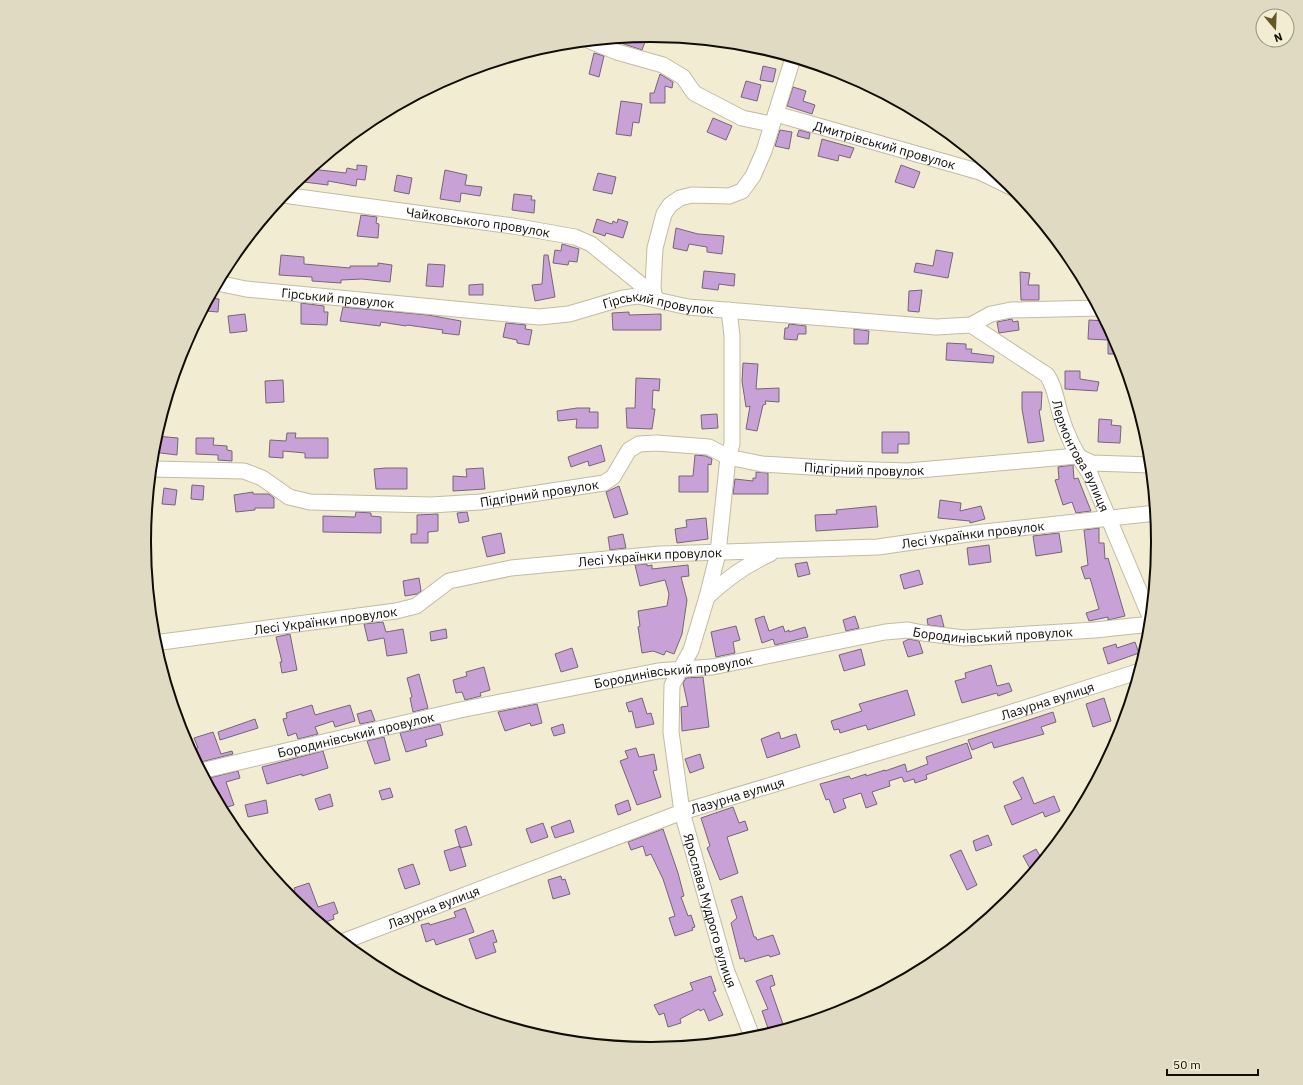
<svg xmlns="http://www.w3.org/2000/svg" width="1303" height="1085" viewBox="0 0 1303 1085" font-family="'IBM Plex Sans',sans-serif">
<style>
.building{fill:#c8a2d6;stroke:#746679}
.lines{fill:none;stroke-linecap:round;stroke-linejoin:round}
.minor-casing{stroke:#c1bca2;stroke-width:17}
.minor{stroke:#fff;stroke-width:15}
.labels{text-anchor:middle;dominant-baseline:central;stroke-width:3;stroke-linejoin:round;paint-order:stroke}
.street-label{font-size:13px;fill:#0f0d05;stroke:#f2ecd2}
.rim{fill:none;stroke:#0f0d05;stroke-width:2}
</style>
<rect width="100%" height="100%" fill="#f2ecd2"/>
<path class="building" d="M639 36 646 39 642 50 609 39Z
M594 53 604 56 599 77 589 74Z
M763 66 776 69 773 82 760 80Z
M660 74 673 82 672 88 665 86V103H650V93H654Z
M746 81 761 85 757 101 741 97Z
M793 87 806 91 803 101 815 105 812 114 787 106Z
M621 101 642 104 639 123 633 122 631 136 616 134Z
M713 118 732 126 726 140 707 132Z
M780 130 792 132 789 149 775 146Z
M799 130 810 133 809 139 797 136Z
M822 139 854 148 850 158 839 155 838 161 818 156Z
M357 165 367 166 365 180 357 179 356 186 328 181V185L296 181 311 169 346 173 347 168 357 170Z
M901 165 920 172 914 188 895 182Z
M445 170 467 175 465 185 482 187 480 196 461 193 460 202 440 199Z
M598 173 616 177 612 194 593 190Z
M397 175 412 178 409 194 394 191Z
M514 194 532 196 531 200H535L534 213 512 210Z
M361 215 377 217 376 223 379 224 378 238 357 236Z
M597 219 612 224 613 221 617 223 618 219 628 222 623 238 606 233 605 236 593 232Z
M676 228 698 234 724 236 722 254 707 252V247L689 244 687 251 673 248Z
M562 244 579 249 577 262 569 261 568 265 553 263 555 250 561 251Z
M936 250 953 253 948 278 914 272 916 263 933 266Z
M281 255 304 257V264L350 268V266H378V263L392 265 390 282 362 279 341 280V283L312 281V277L279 275Z
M544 255H548L555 297 535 301 532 285 542 284Z
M428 264 445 265 443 287 426 286Z
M704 271 735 274 734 286 719 284 718 290 702 288Z
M1020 272 1030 273 1028 285H1039V300H1021Z
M483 284V295H469V285Z
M922 290 919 312 908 311 909 291Z
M210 298 219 299 218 312 206 311Z
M301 303 324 306V312H328L327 325 301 324Z
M343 307 428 315 461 321 459 335 442 333 443 330 407 325 406 326 381 322 380 326 340 321Z
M629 312V315L661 314V330H613L612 313Z
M245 314 247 331 230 333 228 316Z
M1012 319 1013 322 1018 321 1019 330 999 333 997 322Z
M1089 320 1106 321 1122 354H1108V340L1088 339Z
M506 323 526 325 525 329 532 330 529 345 517 343V340L503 337Z
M789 324 806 326V334H798L797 340 784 339 785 328H788Z
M854 329 869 331 868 344H854Z
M947 343 966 344V349H972L971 353 994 356 993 363 946 360Z
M743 363 758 364 756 389 779 388V402L765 401 766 404 763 405 757 431 746 429 750 406 746 407 742 381Z
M1065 371H1080V379L1099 382 1097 391 1065 389Z
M636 378 660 379 659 391 653 390 652 409H655L652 429 627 428 626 408H635Z
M283 380 284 402 266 403 265 381Z
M1022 392H1042L1041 410H1039L1044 441 1028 443 1022 409Z
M577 408H590L589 412H598V428H576L577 419 558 421 557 411Z
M717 414 718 428 702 429 701 415Z
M1099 419 1112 420 1111 425 1121 426 1120 443 1098 442Z
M882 432H909V444H898V453H882Z
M287 433H296L295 438H328V458H305V453L283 451V458L269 457 270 440 286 441Z
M156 436 178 438 177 455 153 452Z
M196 438H214L213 445 227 446V450L232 451V461L218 460V455L196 454Z
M601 445 605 461 589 466 588 461 571 467 568 457Z
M695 455 706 456 712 459 711 465 708 464V492H679V476H693Z
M1073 465 1074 479 1078 478 1091 511 1076 513 1072 502 1063 505 1055 480 1059 479 1058 467Z
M386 468H407V489H376L374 469Z
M483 468 485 489 453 491V476L467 477 466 469Z
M756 472 768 473V494H733L735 479 753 481V478H756Z
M192 485 204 486 203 500 191 499Z
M619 486 628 514 614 518 606 492Z
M164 488 177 490 175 505 162 504Z
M253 492V494H269L274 498V508H255V510L236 512 234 495Z
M940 500 961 503 960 511 981 506 985 519 970 523V521L938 518Z
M876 506 878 527 816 531 815 515 837 514 836 510Z
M356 512 371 513V516L381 517V533L323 532V516L355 517Z
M467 512 469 521 459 523 457 513Z
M438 514V531L428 532V543H411V534H417V515Z
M706 518 708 539 677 543 675 529 687 527 686 520Z
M1099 528V543H1104L1105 559 1108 558 1125 616 1108 620V617L1089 621 1086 613 1099 609 1090 578 1085 579 1081 567 1088 565 1084 530Z
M501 533 505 553 487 557 482 537Z
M1059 533 1062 552 1036 556 1033 536Z
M623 534 626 548 610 550 608 537Z
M989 545 991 562 969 565 967 548Z
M807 562 810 574 798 577 795 564Z
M647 564V566L652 565V569L688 565 689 576 681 577 687 600 682 634 674 654 666 651 664 655 653 651 642 653 638 627 640 626 638 611 667 606 669 594 665 580 640 586 635 565Z
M919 570 923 584 904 589 900 575Z
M419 578 421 591 417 594 405 596 403 581Z
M941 615 944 627 928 625 927 619Z
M764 616 769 631 783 626 785 632 789 630V632L805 627 808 637 775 645 773 639 762 643 755 619Z
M855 616 859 628 846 631 843 620Z
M383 622 386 632 403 629 407 653 387 656 384 638 368 641 364 624Z
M736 626 740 640 733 642 735 653 716 657 711 632Z
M446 629 447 638 431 641 430 632Z
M290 634 297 670 282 673 280 662H282L276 637Z
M909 639 919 641 923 653 908 657 903 642Z
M1135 642 1139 653 1108 664 1103 648 1116 644 1117 648Z
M572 648 578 667 561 672 555 654Z
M861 649 865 665 844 671 839 655Z
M991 665 997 686 1009 683 1012 691 998 696 997 693 962 703 955 681 966 678 965 673Z
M484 667 490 690 480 693 481 696 465 700 462 692 456 693 453 680 467 676 466 672Z
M419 674 428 708 413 712 410 698 412 697 407 678Z
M703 677 709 727 682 731 681 707 688 706 683 683 686 678Z
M907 690 915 715 868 730 866 725 840 733 839 729 834 730 831 721 862 711 859 704Z
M642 698 647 714 651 713 654 724 636 728 632 711 629 712 626 703Z
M1104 698 1111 721 1093 727 1086 704Z
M537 704 542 723 531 726 530 723 505 731 498 712Z
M312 705 315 715 350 705 355 721 335 727 333 721 315 727 318 734 298 739 296 733 288 736 283 719 287 718 286 713Z
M371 710 375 721 360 724 357 714Z
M1053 712 1056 722 1041 727 1044 734 994 748 992 742 972 750 968 740Z
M255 719 258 728 220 740 218 732Z
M440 724 443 735 425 740 427 746 406 752 400 733Z
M563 724 565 733 554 736 551 728Z
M213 732 221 754 232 751 233 754 197 763 190 750 198 748 194 738Z
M779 732 781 739 796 734 800 747 767 758 761 739Z
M384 737 390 760 375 764 367 741Z
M967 743 972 758 926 775 927 779 915 783 914 779 904 782 902 777 889 781 890 786 872 792 877 804 866 808 861 793 843 799 846 808 834 813 829 799 826 800 820 784 849 776 851 779 866 774V776L885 770V771L905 764 907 772 928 764 926 757Z
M636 748 639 757 654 754 657 770 653 771 661 797 637 805 620 761 628 758 625 751Z
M323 751 328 768 302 776V774L267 784 262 767Z
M700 754 704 768 690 773 685 759Z
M238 771 240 778 226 782 234 805 224 808 219 792 213 794 205 779Z
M1023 777 1034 804 1054 796 1060 811 1045 817 1043 812 1012 825 1004 806 1022 799 1013 782Z
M390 788 393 797 382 800 379 791Z
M330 794 333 806 319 810 315 799Z
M266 800 268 813 248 817 245 805Z
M628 800 631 810 618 815 615 805Z
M733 807 739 823 745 821 748 830 727 837 738 873 720 880 707 848 710 846 701 818Z
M570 820 574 832 555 838 551 827Z
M543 823 548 837 531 843 526 829Z
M466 826 472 845 460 848 455 830Z
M663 829 678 873 684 896 681 897 688 916 691 915 695 927 692 928 693 930 675 936 669 918 675 916 663 879 651 854 646 856 643 846 631 850 628 842Z
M988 835 992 845 976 851 973 841Z
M460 846 466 866 450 871 444 851Z
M1036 849 1043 861 1033 874 1023 856Z
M961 850 977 885 967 890 950 855Z
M413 864 420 884 405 889 398 869Z
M561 876 562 880 565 879 570 894 553 899 548 880Z
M309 883 318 907 334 902 338 913 333 915 334 919 320 924 292 901 286 893 295 890 294 888Z
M742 896 754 937H756L757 940 773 935 780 954 770 957 769 955 745 962 744 958 740 959 731 923 737 918 731 900Z
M465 908 474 932 436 945 434 939 426 942 421 925 429 923 430 925 456 917 454 912Z
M493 930 497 942 493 943 496 952 476 959 469 939Z
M772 975 775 985 770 987 785 1030 770 1034 762 1011 768 1009 756 981Z
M711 976 716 991 713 992 723 1015 709 1021 704 1009 700 1011 699 1009 680 1019 681 1023 668 1027 664 1013 659 1015 654 1005 693 990 690 983Z"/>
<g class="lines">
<g class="minor-casing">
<g id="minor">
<path d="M590 41 617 52 663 65 683 77 694 93 742 118 771 124"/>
<path id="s1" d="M776 114 980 172 1015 189"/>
<path id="s2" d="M283 195 513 226 575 237 591 244 654 295"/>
<path id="s3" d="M217 283 246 289 539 317 569 314 623 298 638 296 688 307 936 327 971 325 991 314 1011 310 1099 308"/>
<path d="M657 299 654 295 653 286 655 248 664 214 670 205 680 198 692 195 729 196 742 191 753 176 764 151 793 58"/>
<path id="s4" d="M729 310 732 336V444L728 457 718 553 707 597 691 650 672 685 671 732 682 812 726 969 753 1039"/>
<path id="s5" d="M971 325 1047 375C1055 387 1056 399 1060 413 1066 434 1077 456 1090 474L1151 619"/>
<path id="s6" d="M151 469 244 471 262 478 289 497 310 502 431 505 480 502 604 483 613 477 629 450 639 444 656 443 709 447 728 457 762 464 843 469 908 471 1077 456 1092 463 1151 465"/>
<path d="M707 597C727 578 745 565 770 554"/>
<path id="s7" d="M154 643 396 611 416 606 449 581 511 568 660 554 878 547 975 533 1156 513"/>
<path id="s8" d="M201 771 460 710 658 671 712 667 885 632 908 630 923 633 964 638 1095 630 1151 624"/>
<path id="s9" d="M342 942 682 812 1003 715 1140 671"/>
</g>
</g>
<use href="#minor" class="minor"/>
</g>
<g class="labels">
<g class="street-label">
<text stroke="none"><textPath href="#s1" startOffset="113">Дмитрівський провулок</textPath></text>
<text stroke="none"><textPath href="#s2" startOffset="197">Чайковського провулок</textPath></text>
<text stroke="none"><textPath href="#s3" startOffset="122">Гірський провулок</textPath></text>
<text stroke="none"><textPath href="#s3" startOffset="446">Гірський провулок</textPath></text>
<text stroke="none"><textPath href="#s5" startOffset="179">Лермонтова вулиця</textPath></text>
<text stroke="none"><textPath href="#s6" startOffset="745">Підгірний провулок</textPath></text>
<text stroke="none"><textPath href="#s6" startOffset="397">Підгірний провулок</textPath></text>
<text stroke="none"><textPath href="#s7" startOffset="833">Лесі Українки провулок</textPath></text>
<text stroke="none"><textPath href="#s7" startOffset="509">Лесі Українки провулок</textPath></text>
<text stroke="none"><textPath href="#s7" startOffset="173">Лесі Українки провулок</textPath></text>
<text stroke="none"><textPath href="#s8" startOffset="807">Бородинівський провулок</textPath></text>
<text stroke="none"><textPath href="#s8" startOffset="483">Бородинівський провулок</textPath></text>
<text stroke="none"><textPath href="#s9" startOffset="746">Лазурна вулиця</textPath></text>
<text stroke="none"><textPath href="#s8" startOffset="159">Бородинівський провулок</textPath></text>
<text stroke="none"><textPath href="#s9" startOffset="422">Лазурна вулиця</textPath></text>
<text stroke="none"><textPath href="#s9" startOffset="98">Лазурна вулиця</textPath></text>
<text stroke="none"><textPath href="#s4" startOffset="615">Ярослава Мудрого вулиця</textPath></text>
</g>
</g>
<path d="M0 0H1303V1085H0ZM151 542a500 500 0 1 1 1000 0a500 500 0 1 1-1000 0Z" fill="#e0dac2" fill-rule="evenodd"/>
<path class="rim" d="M151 542a500 500 0 1 1 1000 0a500 500 0 1 1-1000 0Z"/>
<g transform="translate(1275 28) rotate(161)"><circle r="19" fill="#f2ecd2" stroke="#979380"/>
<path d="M0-3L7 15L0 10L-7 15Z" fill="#685725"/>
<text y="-6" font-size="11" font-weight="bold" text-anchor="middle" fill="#0f0d05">N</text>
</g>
<path d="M1167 1069v6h91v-6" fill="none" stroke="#0f0d05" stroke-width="2"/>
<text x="1173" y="1069" font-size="12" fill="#0f0d05" stroke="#f2ecd2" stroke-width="3" paint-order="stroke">50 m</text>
</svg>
